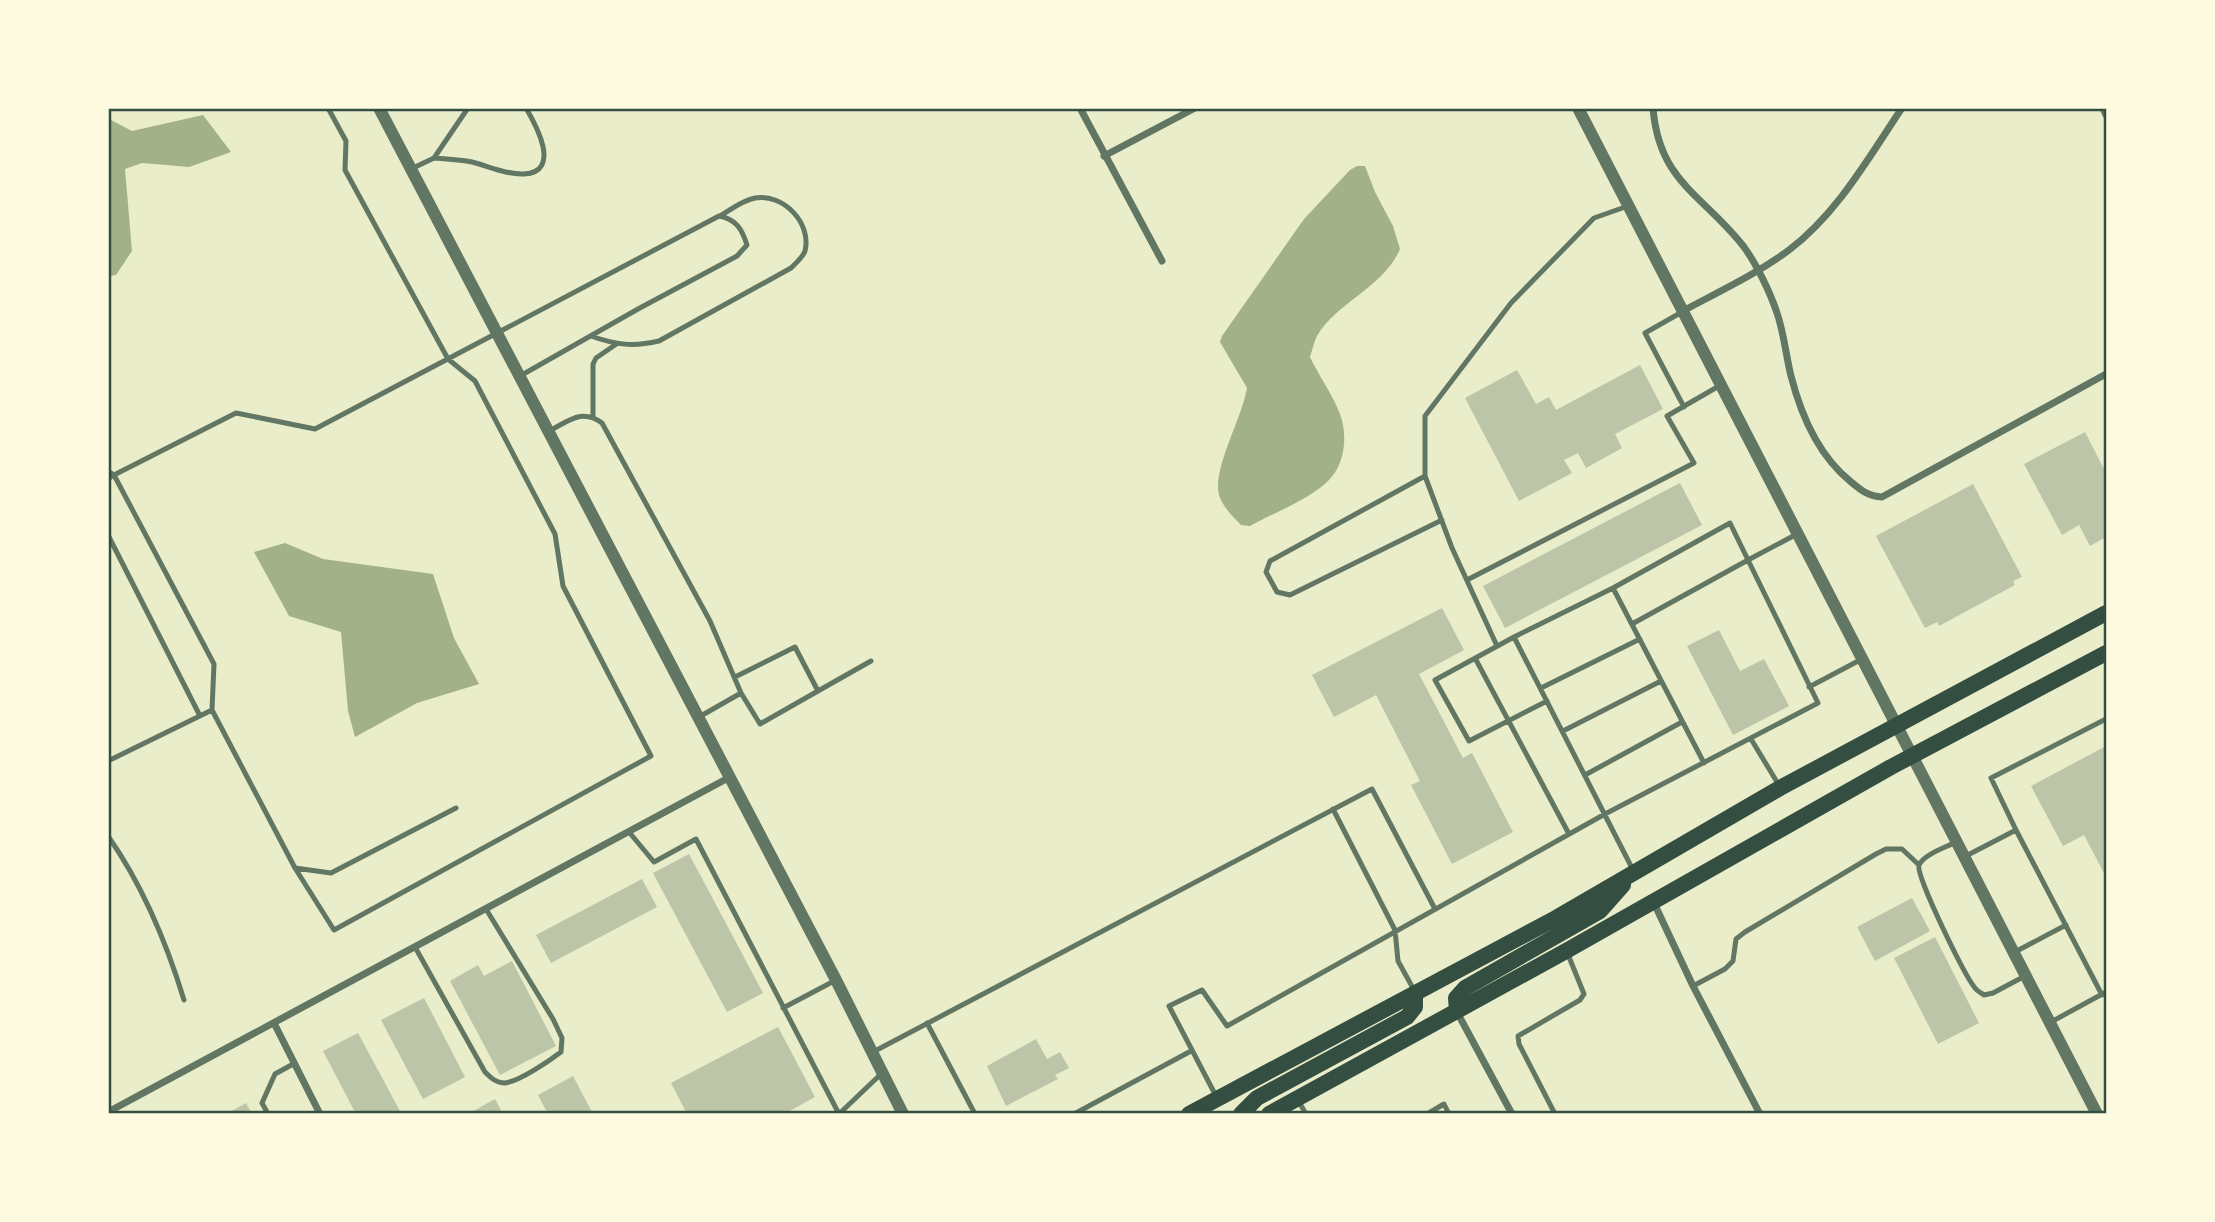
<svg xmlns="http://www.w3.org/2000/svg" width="2215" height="1222" viewBox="0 0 2215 1222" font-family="'Archivo Narrow',sans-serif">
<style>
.water{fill:#a3b18a}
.building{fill:#bcc5a7}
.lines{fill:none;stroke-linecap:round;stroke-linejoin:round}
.service{stroke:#617663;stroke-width:5}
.minor{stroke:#617663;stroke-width:7}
.tertiary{stroke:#617663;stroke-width:12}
.primary{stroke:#344e41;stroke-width:16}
.neatline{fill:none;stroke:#344e41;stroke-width:2.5}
</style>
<rect width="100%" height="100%" fill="#e9edc9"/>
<path class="water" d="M203 115 231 152 189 167 142 163 125 169 132 251 116 275 109 276V119L132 131Z
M1357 166H1365L1375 192 1393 226 1400 249C1384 287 1337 302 1317 336 1314 342 1312 351 1310 357 1319 376 1333 395 1340 414 1348 435 1345 464 1329 480 1311 499 1273 513 1250 526L1241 525C1232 516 1218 502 1218 488 1217 461 1242 417 1247 388L1220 342 1222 336 1304 219 1350 170Z
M285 543 323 559 433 574 454 638 479 684 417 703 355 737 348 711 341 632 289 616 254 552Z"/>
<path class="building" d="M1640 365 1663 409 1615 434 1622 448 1586 468 1578 453 1564 460 1572 473 1519 501 1465 398 1517 370 1536 404 1549 397 1556 410Z
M2085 432 2106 473V537L2090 546 2079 525 2062 535 2024 464Z
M1680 483 1702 525 1505 628 1483 586Z
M1973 484 2022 577 2013 581 2015 585 1939 626 1937 622 1925 628 1876 536Z
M1442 608 1464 650 1419 674 1463 758 1472 753 1513 832 1452 864 1411 785 1420 781 1376 695 1334 717 1312 675Z
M1719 630 1740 671 1764 659 1789 706 1733 735 1687 646Z
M2106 746V877L2084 835 2063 846 2031 786Z
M689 854 763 993 727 1012 653 873Z
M642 879 657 907 551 963 536 935Z
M1912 898 1930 931 1875 961 1857 927Z
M1935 937 1979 1023 1938 1044 1894 958Z
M512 961 556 1046 500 1075 450 981 478 965 484 976Z
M424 998 465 1077 423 1099 381 1020Z
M778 1027 815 1097 784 1114H687L671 1083Z
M358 1033 400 1111 396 1114H356L323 1051Z
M1036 1039 1047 1059 1060 1052 1069 1068 1055 1075 1058 1079 1006 1106 987 1066Z
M573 1076 593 1114H548L538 1095Z
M495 1099 503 1114H468Z
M246 1103 252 1114H226Z"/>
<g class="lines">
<path class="service" d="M434 158C446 159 459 159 472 162 488 166 507 175 524 174 562 172 536 125 526 108
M411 169 434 158 468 108
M1682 312 1645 333 1684 407
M591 336C616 345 633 347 659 341L791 268C796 263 803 257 805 251 812 223 783 193 755 198 743 200 730 210 720 216
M593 416V364L596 358 615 345
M549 431C569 421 582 408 602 423L710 621 741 693 699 717
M108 471 114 475 108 479
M1425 476 1270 561 1266 572 1277 592 1290 595 1442 520
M108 535 200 716
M1467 580 1694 463 1667 416 1719 386
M1613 588 1730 523 1748 560 1632 624
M1514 637 1613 588 1704 763
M1497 646 1452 548 1425 476V416L1511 303 1594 218 1628 206
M1475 658 1569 834
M735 677 795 647 818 691 760 724 741 693
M1809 687 1862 659
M1541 688 1640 639
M818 691 871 661
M1547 701 1469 741 1435 680 1514 637 1633 870
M1563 731 1661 681
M1751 739 1780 787
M108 761 212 710
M1585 775 1682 722
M456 808 331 873 295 868 212 710 214 664 114 475 236 413 315 429 719 216C736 219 742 229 747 245L737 256 638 309 520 376
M1333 809 1395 930 1398 961 1414 990
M2016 830 2102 995
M629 832 654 862 696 839 839 1114
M108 836C143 886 166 941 184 1000
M1956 842C1947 847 1924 854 1919 865 1915 875 1965 976 1975 988 1978 992 1980 992 1984 995L1993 993 2025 976
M1964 857 2016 830 1991 778 2106 719
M295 868 334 930 651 756 563 586 555 534 475 381 448 359 345 170 346 141 328 108
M415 947 485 1072C491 1078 496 1083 505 1083 520 1081 549 1061 561 1052L562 1038 553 1019 486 909
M2013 953 2066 925
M1693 986 1725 969 1733 961 1736 939 1745 932 1876 854 1886 849H1902L1919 865
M783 1008 836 980
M2051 1022 2106 992
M927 1023 975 1114
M873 1052 1372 789 1435 909
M1216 1096 1169 1006 1202 990 1227 1026 1605 814 1818 703 1748 560 1797 534
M1299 1102 1306 1114
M268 1114 262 1103 275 1074 295 1063
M839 1114 882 1073
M1074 1114 1191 1051
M1427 1114 1444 1104 1449 1114
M1555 1114 1519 1044 1518 1036 1580 1000 1584 994 1567 952"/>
<path class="minor" d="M1080 108 1162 261
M1653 108C1659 183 1704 195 1744 247 1757 265 1770 292 1777 313 1784 333 1786 356 1791 376 1801 415 1818 455 1850 481 1861 490 1867 496 1882 497L2106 374
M2103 108 2106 115
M1104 156 1195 108
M1683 311C1718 292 1757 274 1789 250 1837 214 1869 157 1902 108
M1654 903 1693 986 1760 1114
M1457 1012 1512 1114
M274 1023 320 1114
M108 1112 730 777"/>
<path class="tertiary" d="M379 108 836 980 903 1114
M1578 108 2097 1114"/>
<path class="primary" d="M1457 1011 1456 998 1465 988 1600 911 1623 885
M1189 1114 1556 918 1780 788 2106 613
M1241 1114 1257 1098 1407 1017 1415 1007V993
M1269 1114 1566 951 1891 767 2106 653"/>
</g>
<rect width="2215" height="1222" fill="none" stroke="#fefae0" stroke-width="220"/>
<rect x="110" y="110" width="1995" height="1002" class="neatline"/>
</svg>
